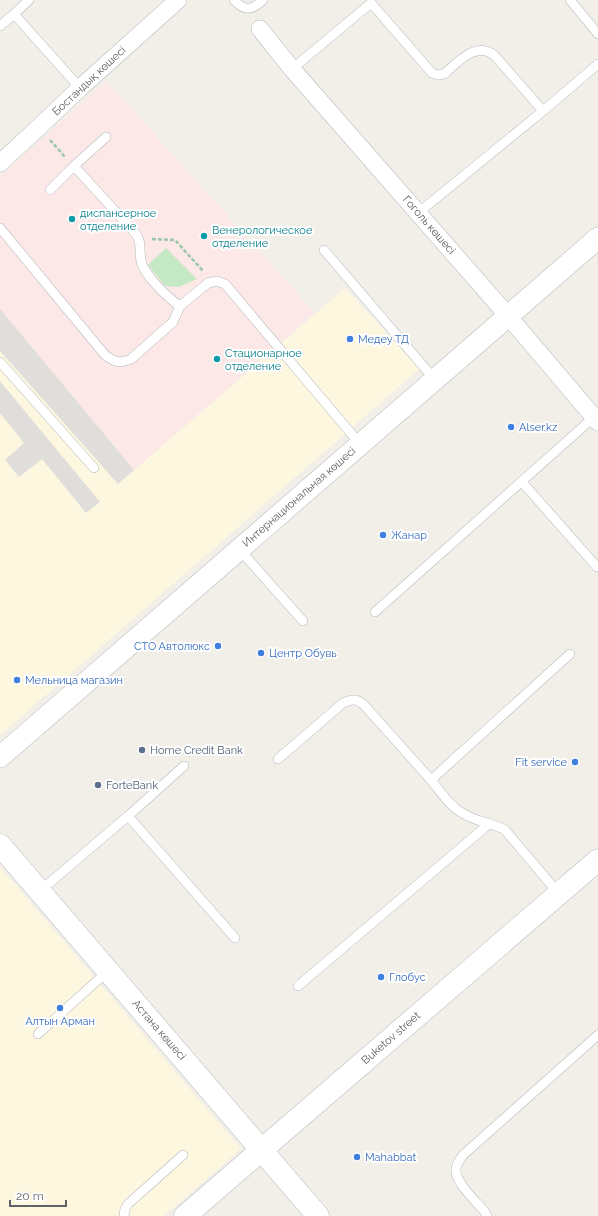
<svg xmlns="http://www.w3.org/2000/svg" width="598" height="1216" viewBox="0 0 598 1216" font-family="Raleway,sans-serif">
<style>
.commercial{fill:#fef7e0}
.industrial{fill:#e0deda}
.medical{fill:#fce8e6}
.green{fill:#c5e8c5}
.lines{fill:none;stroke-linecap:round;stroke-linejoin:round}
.service-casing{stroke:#b5b8bc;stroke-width:10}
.minor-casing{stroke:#b5b8bc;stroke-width:18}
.tertiary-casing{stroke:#b5b8bc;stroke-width:22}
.secondary-casing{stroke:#b6babf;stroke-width:23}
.path{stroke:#9cc7a9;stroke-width:2.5;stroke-dasharray:4 2;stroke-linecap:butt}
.service{stroke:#fff;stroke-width:9}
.minor{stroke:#fff;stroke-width:17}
.tertiary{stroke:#fff;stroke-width:21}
.secondary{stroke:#fff;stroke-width:22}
.culture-dot{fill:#0f9aa8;stroke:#fff;stroke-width:1.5}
.shop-dot{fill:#3f7fe0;stroke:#fff;stroke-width:1.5}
.service-dot{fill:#5c6f8a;stroke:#fff;stroke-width:1.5}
.labels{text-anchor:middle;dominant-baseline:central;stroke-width:4;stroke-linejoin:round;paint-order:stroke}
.street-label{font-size:11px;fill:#5f6368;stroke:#fff}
.culture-label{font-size:11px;fill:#0d838f;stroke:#fff;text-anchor:start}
.shop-label{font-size:11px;fill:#366cbe;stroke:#fff;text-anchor:start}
.service-label{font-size:11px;fill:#4e5e75;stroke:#fff;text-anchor:start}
</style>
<rect width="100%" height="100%" fill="#f1efe8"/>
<path class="commercial" d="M345 288 419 369 0 735V309L134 470Z
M0 867 241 1149 164 1216H0Z"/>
<path class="industrial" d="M0 250 168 440 118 484 0 351Z
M0 381 100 502 86 513 42 459 19 477 5 460 24 443 0 413Z"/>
<path class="medical" d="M107 81 315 313 134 470 0 309V176Z"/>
<path class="green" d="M166 248 197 279 179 287 165 286 148 265Z"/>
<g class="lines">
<g class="service-casing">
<path id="service" d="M29 0 14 14 80 88
M234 0C245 12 252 10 263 0
M570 0 598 34
M0 26 14 14
M292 69 371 3 432 73 438 75 444 74C458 62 477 40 495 56L543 111 418 213
M543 111 598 64
M74 166 106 137
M50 190 74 166 136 234C142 242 139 251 141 261 144 275 168 298 180 306
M0 228 105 355C114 362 121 364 131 359L173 322 180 306 208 283 217 281 225 284 360 444
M324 250 435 380
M0 362 94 468
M522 482 597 567
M239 549 303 621
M375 612 594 417
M278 759 343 703C353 698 358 699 365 706L431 780
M128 816 235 938
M40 891 128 816 184 766
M559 894 505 830C493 823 477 822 464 814 450 807 441 792 431 780L570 654
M298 986 489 824
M38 1034 108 971
M124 1216 125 1209 128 1204 183 1155
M487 1216 485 1212C477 1202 455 1183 456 1169 456 1164 460 1159 463 1155L598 1035"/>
</g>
<g class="minor-casing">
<path id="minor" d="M260 29 292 69 509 317 598 422
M0 163 38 128 80 88 178 0"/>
</g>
<g class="tertiary-casing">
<path id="tertiary" d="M0 757 598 238"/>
</g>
<g class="secondary-casing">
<path id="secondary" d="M0 845 318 1216
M185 1216 598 860"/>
</g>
<path class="path" d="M50 140 65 157
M152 239 175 240 203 271"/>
<use href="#service" class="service"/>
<use href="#minor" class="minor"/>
<use href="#tertiary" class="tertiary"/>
<use href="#secondary" class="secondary"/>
</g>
<g class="culture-dot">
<circle cx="72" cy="219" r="4"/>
<circle cx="204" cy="236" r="4"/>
<circle cx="217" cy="359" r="4"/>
</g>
<g class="shop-dot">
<circle cx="350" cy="339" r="4"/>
<circle cx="511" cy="427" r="4"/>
<circle cx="383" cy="535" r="4"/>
<circle cx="218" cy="646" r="4"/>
<circle cx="261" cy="653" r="4"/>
<circle cx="17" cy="680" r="4"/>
<circle cx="575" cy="762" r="4"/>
<circle cx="381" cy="977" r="4"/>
<circle cx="60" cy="1008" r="4"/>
<circle cx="357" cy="1157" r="4"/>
</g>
<g class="service-dot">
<circle cx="142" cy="750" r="4"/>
<circle cx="98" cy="785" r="4"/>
</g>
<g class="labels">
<g class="street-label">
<text transform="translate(89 81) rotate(-43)">Бостандық көшесі</text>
<text transform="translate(429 225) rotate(49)">Гоголь көшесі</text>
<text transform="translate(299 497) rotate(-41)">Интернациональная көшесі</text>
<text transform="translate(159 1030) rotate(49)">Астана көшесі</text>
<text transform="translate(391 1038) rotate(-41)">Buketov street</text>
</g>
<g class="culture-label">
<text x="80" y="213">диспансерное<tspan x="80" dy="13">отделение</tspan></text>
<text x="212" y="230">Венерологическое<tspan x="212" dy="13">отделение</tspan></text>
<text x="225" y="353">Стационарное<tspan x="225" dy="13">отделение</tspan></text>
</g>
<g class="shop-label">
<text x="358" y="339">Медеу ТД</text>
<text x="519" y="427">Alser.kz</text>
<text x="391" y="535">Жанар</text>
<text x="210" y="646" text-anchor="end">СТО Автолюкс</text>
<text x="269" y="653">Центр Обувь</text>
<text x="25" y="680">Мельница магазин</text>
<text x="567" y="762" text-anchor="end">Fit service</text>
<text x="389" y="977">Глобус</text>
<text x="60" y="1021" text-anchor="middle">Алтын Арман</text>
<text x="365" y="1157">Mahabbat</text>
</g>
<g class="service-label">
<text x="150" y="750">Home Credit Bank</text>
<text x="106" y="785">ForteBank</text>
</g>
</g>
<path d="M10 1200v6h56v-6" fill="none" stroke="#5f6368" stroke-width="2"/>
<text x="16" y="1200" font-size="12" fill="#5f6368" stroke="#ffffff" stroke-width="3" paint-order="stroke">20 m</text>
</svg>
